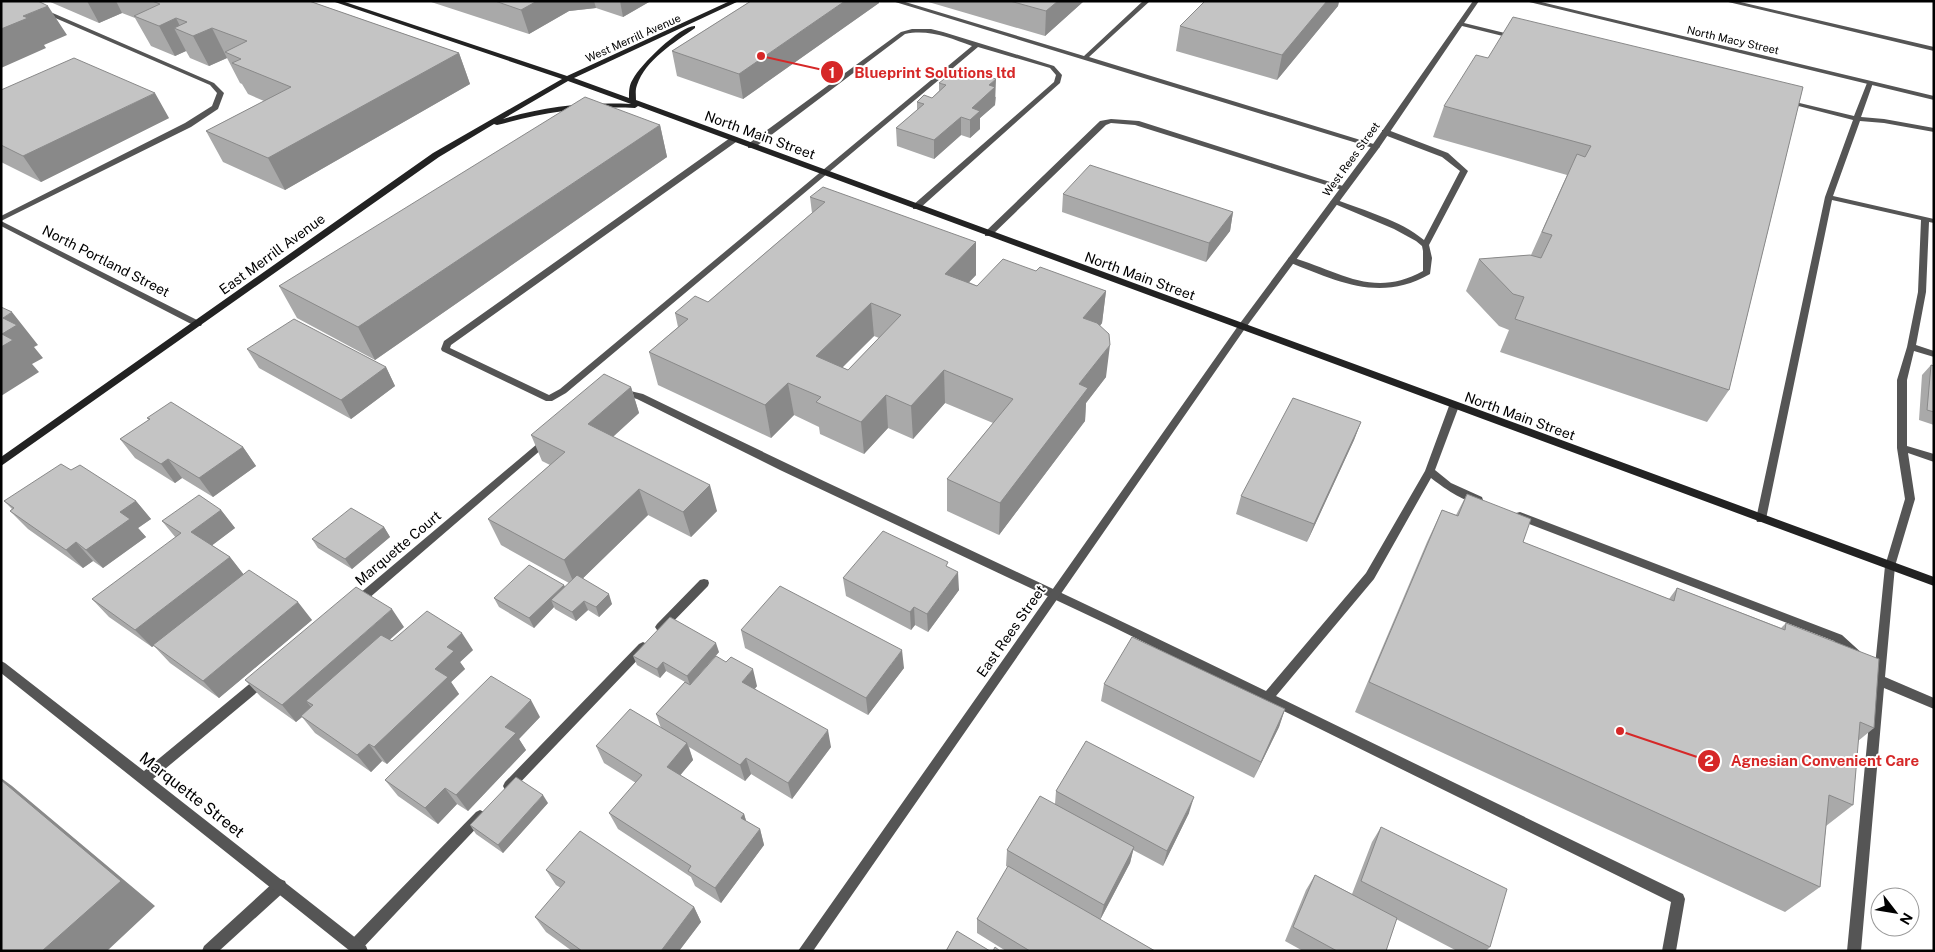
<svg xmlns="http://www.w3.org/2000/svg" width="1935" height="952" viewBox="0 0 1935 952" font-family="'Public Sans',sans-serif">
<style>
.lines{fill:none;stroke-linecap:round;stroke-linejoin:round}
.lane{fill:#555;fill-rule:evenodd}
.street{fill:#555;fill-rule:evenodd}
.secondary{fill:#222;fill-rule:evenodd}
.wall{fill:#a9a9a9;fill-rule:evenodd}
.shaded-wall{fill:#898989}
.building{fill:#c4c4c4;stroke:#898989;fill-rule:evenodd}
.labels{text-anchor:middle;dominant-baseline:central;stroke-width:4;stroke-linejoin:round;paint-order:stroke}
.far-street-label{font-size:11px;fill:#000;stroke:#fff}
.street-label{font-size:14px;fill:#000;stroke:#fff}
.near-street-label{font-size:16px;fill:#000;stroke:#fff}
.leader{fill:none;stroke:#d62828;stroke-width:2}
.callout-dot{fill:#d62828;stroke:#fff;stroke-width:2}
.mark-label{font-size:15px;text-anchor:middle;font-weight:bold;fill:#fff}
.callout-label{font-size:15px;text-anchor:middle;font-weight:bold;fill:#d62828;stroke:#fff;stroke-width:4;stroke-linejoin:round;paint-order:stroke}
</style>
<rect width="100%" height="100%" fill="#fff"/>
<g class="lines">
<path class="lane" d="M16 1H25L214 83 224 93 218 109 191 127 1 221V216L185 123 212 106 217 93 210 85Z
M892 1H902L1084 56 1143 1H1150L1089 57 1380 146 1379 148H1373Z
M1724 1H1736L1934 47V51Z
M1460 22 1517 36 1518 37 1515 39 1458 25 1457 24Z
M912 29H931L943 32 1054 66 1062 75 1060 83 919 209H913V205L1054 82 1056 75 1050 68 978 47 566 393 552 401H546L442 351 441 349 444 341 730 138H736V142L451 345 450 348 549 395 560 389 972 46C950 38 929 29 905 34L754 148H748V144L901 32Z
M1870 81 1873 83 1861 117 1884 119 1934 128V132L1884 123 1860 121 1833 196 1934 219V223L1929 222 1926 292 1916 345 1934 351V357L1914 351 1907 380V446L1934 454V462L1908 453 1915 499 1895 566 1885 677 1934 698V709L1884 688 1861 951H1847L1873 682 1864 669 1866 666 1870 664 1875 666 1885 566 1905 499 1897 448V380L1907 347 1918 292 1921 220 1832 200 1766 519 1765 522H1757L1756 519 1825 197 1853 120 1783 102 1787 100 1854 116 1867 83Z
M1111 119 1139 121 1349 188 1345 190H1342L1135 125 1111 123 1106 125 991 236H985V232L1100 121Z
M1382 130H1388L1448 153 1468 171 1429 245 1432 258 1430 274C1379 303 1338 281 1288 262V258L1291 257C1339 271 1373 299 1423 271V251L1422 246 1416 241 1394 229 1330 202 1334 200H1337C1365 211 1400 220 1424 240L1460 171 1442 157 1382 134Z
M622 389 643 394C850 495 1059 590 1266 691L1366 573 1425 471 1449 406 1451 404H1457L1459 406 1435 470 1451 483 1482 497 1483 500 1482 503C1469 506 1441 486 1431 478L1374 579 1276 696 1683 894 1685 899 1676 951H1662L1671 902 1109 625 780 470 637 399 619 394 617 392Z
M1520 512 1842 635 1864 655 1866 658 1864 661 1860 663 1856 661 1834 641 1516 519 1515 516 1516 513Z
M704 579 708 580 709 583 708 586 665 630 661 632 657 630 655 627 657 624 700 580Z
M643 642 647 644 649 647 647 650 513 790 509 792 505 790 503 786 505 782 639 644Z
M480 810 484 812 486 816 484 820 360 951H350L348 946 350 941 476 812Z
M280 879 285 881 287 886 285 891 219 951H202L204 946 275 881Z"/>
<path class="street" d="M1473 1H1479L1379 148 1244 330 813 951H798L1238 326 1373 144Z
M1525 1H1537L1934 96V100Z
M1 221 201 322 202 324 201 326H195L1 226Z
M546 437 549 439 551 441 549 443 361 605 357 606 353 605 352 602 353 599 543 439Z
M1 661 5 663 144 771 259 676 263 675 267 676 269 680 267 684 153 779 366 946 368 951H350L1 673Z"/>
<path class="secondary" d="M332 1H342L567 76 730 1H739L574 78 629 98C629 91 629 85 633 79 640 65 681 25 695 26V28C675 42 645 60 637 85 635 90 636 95 636 100L1934 577V586L638 106 635 108C584 106 546 112 497 125L494 124 439 157 1 466V457L433 153 562 79ZM568 81 631 104C588 102 545 106 503 119Z"/>
</g>
<path class="wall" d="M48 1H309L459 53 470 84 285 190 223 162 206 131 264 101 248 94 242 84 240 83 227 58 209 66 190 58 186 51 175 56 151 46 135 18 122 13 99 23Z
M428 1H649V2L623 17 596 8 569 11 529 34Z
M751 1H879V3L743 99 677 76 672 51Z
M925 1H1084L1045 36Z
M1205 1H1339L1338 6 1277 80 1176 51 1180 26Z
M1488 58 1803 87 1729 390 1707 422 1500 352 1509 330 1499 326 1466 291 1479 259 1531 255 1567 175 1433 137 1444 106Z
M939 83 996 97 995 105 980 118V129L970 138 961 135 934 159 897 146 896 128 917 110V102L932 98 939 91Z
M1 90 169 118 41 182 1 162Z
M660 125 667 157 375 360 297 318 279 286Z
M1063 194 1233 212 1230 231 1206 262 1062 212Z
M810 197 976 242V275L969 282 977 286 1036 271 1106 291 1102 323 1100 326 1106 377 1086 403 1085 421 999 535 947 511V479L993 423 945 403 913 439 888 428 864 454 820 434 819 427 794 415 771 438 658 385 649 352 678 327 675 313 708 302 812 213ZM874 336 879 338 848 370 842 367Z
M247 349 386 367 395 386 351 419 259 368Z
M1931 365 1934 366V425L1919 420 1922 375Z
M631 387 639 413 613 437 717 511 691 537 648 515 583 578 612 604 599 617 588 610 576 621 555 609 554 607 534 628 499 607 494 598 564 585 565 587 569 583 501 545 488 519 550 465 542 461 531 435Z
M147 418 243 447 256 466 213 497 182 478 175 483 135 458 120 439 149 420Z
M1361 422 1354 440 1307 542 1236 514 1241 496Z
M71 470 136 501 151 519 138 528 146 537 103 568 93 561 83 568 28 529 10 511 12 509 4 501Z
M1467 494 1523 542 1669 599 1677 588 1781 628 1786 623 1874 728 1858 741 1853 805 1826 826 1820 887 1785 912 1355 712 1427 542 1442 510 1456 515Z
M221 510 235 528 212 545 230 557 244 575 312 620 219 698 170 663 154 646 152 647 109 617 92 599 176 538 162 521Z
M384 527 390 537 352 569 318 548 312 539Z
M949 567 959 590 928 632 915 625 911 630 846 596 843 578Z
M404 627 389 640 392 641 473 650 460 662 465 669 451 682 459 694 387 764 382 761 371 772 315 733 302 717 296 722 261 697 245 680Z
M741 630 904 668 868 715 745 648Z
M719 652 690 685 757 686 755 689 831 747 792 799 751 774 745 781 689 747 693 760 680 775 744 814 746 821 760 829 764 845 721 903 695 886 691 877 618 829 609 813 636 783 604 763 596 746 661 728 656 714 685 682 666 671 660 678 637 665 633 656Z
M1104 684 1285 709 1279 727 1254 778 1101 701Z
M540 717 519 739 526 750 468 811 457 804 438 824 398 796 385 780Z
M1056 791 1189 813 1163 866 1133 850 1130 863 1100 920 1155 951H1006L977 933V919L1008 867 1006 866 1007 850 1055 804Z
M548 803 503 853 476 834 470 825Z
M1381 827 1490 947 1486 951H1457L1396 919 1386 951H1303L1285 941 1306 890 1315 875 1352 894 1372 842Z
M546 870 694 907 701 922 679 951H572L546 932 535 917 561 888 556 885Z"/>
<path class="shaded-wall" d="M87 1H116L122 13 99 23Z
M537 1H594L596 8 569 11 529 34 521 10Z
M620 1H649V2L623 17Z
M845 1H879V3L743 99 739 74Z
M1058 1H1084L1045 36 1046 11Z
M1327 1H1339L1338 6 1277 80 1282 55Z
M48 6 67 35 44 45 46 48 1 68V29L23 16Z
M176 18 183 32 174 28 186 51 175 56 159 26Z
M212 28 227 58 209 66 193 36Z
M459 53 470 84 285 190 268 158Z
M996 79 995 105 980 118V129L970 138V120L972 108 989 85Z
M155 93 169 118 41 182 23 156Z
M961 117V135L934 159V140Z
M660 125 667 157 375 360 358 327Z
M1233 212 1230 231 1206 262 1209 243Z
M976 242V275L946 306 945 274Z
M1106 291 1102 323 1080 351 1083 318Z
M871 303 874 336 821 389 816 356Z
M12 312 38 345 34 347 43 358 32 364 39 372 1 396V347L3 318Z
M1110 345 1106 377 1086 403 1085 421 999 535 1000 503 1079 384Z
M386 367 395 386 351 419 341 400Z
M944 370 945 403 913 439 911 406Z
M788 383 794 415 771 438 765 405Z
M631 387 639 413 597 451 588 424Z
M886 395 888 428 864 454 861 422Z
M1361 422 1354 440 1307 542 1314 524Z
M243 447 256 466 213 497 199 478Z
M168 459 182 478 175 483 161 464Z
M710 485 717 511 691 537 683 512Z
M639 489 648 515 575 586 564 560Z
M136 501 151 519 138 528 146 537 103 568 86 550 120 512Z
M221 510 235 528 206 550 191 532Z
M384 527 390 537 352 569 345 559Z
M76 542 93 561 83 568 66 550Z
M230 557 244 575 152 647 135 630Z
M958 572 959 590 928 632 927 614Z
M564 585 568 594 551 600 554 607 534 628 529 618Z
M609 594 612 604 599 617 596 607Z
M584 601 588 610 576 621 572 612Z
M298 602 312 620 219 698 203 681Z
M914 607 915 625 911 630 910 612Z
M392 609 404 627 314 707 306 701 312 708 301 716 302 717 296 722 282 705Z
M462 633 473 650 460 662 465 669 451 682 459 694 387 764 374 747 447 647Z
M716 643 719 652 690 685 687 676Z
M902 650 904 668 868 715 866 698Z
M663 662 666 671 660 678 657 669Z
M753 669 757 686 746 699 742 682Z
M531 700 540 717 519 739 526 750 468 811 456 795 505 727Z
M1285 709 1279 727 1254 778 1261 762Z
M828 730 831 747 792 799 788 783Z
M687 743 693 760 673 784 667 767Z
M369 744 382 761 371 772 357 755Z
M746 758 751 774 745 781 740 765Z
M1 778 12 786 155 906 107 951H42Z
M445 788 457 804 438 824 425 808Z
M543 795 548 803 503 853 498 845Z
M1194 797 1189 813 1163 866 1167 851Z
M744 814 749 830 741 818Z
M760 829 764 845 721 903 715 888Z
M1134 847 1130 863 1100 920 1104 905Z
M694 907 701 922 679 951H661Z"/>
<path class="building" d="M1 1H38L48 6 23 16 28 18 1 29Z
M152 1H309L459 53 268 158 206 131 291 87 232 63 241 59 225 52 247 41 212 28 193 36 174 28 187 22 176 18 159 26 134 16 160 4Z
M495 1H537L521 10Z
M751 1H845L739 74 672 51Z
M1010 1H1058L1046 11Z
M1205 1H1327L1282 55 1180 26Z
M1513 17 1803 87 1729 390 1515 319 1524 297 1513 294 1479 259 1530 255 1541 258 1552 235 1542 232 1577 154 1585 157 1591 146 1444 106 1476 55 1488 58Z
M74 58 155 93 23 156 1 145V90Z
M965 70 996 79 989 85 995 87 972 108 980 111 970 120 961 117 934 140 896 128 924 104 917 102 924 95 932 98 946 85 939 83 948 76 955 78Z
M585 97 660 125 358 327 279 286Z
M1090 165 1233 212 1209 243 1063 194Z
M823 187 976 242 945 274 977 286 1003 259 1036 271 1040 267 1106 291 1083 318 1097 323 1109 334 1110 345 1079 384 1088 388 1000 503 947 479 1013 399 944 370 911 406 886 395 861 422 816 402 821 397 788 383 765 405 649 352 688 319 675 313 695 296 708 302 825 202 810 197ZM871 303 901 315 848 370 816 356Z
M1 307 12 312 3 318 17 325 2 334 13 340 1 347Z
M294 319 386 367 341 400 247 349Z
M1931 365 1934 366V412L1927 410Z
M604 374 631 387 588 424 710 485 683 512 639 489 564 560 488 519 565 452 531 435Z
M1293 398 1361 422 1314 524 1241 496Z
M171 402 243 447 199 478 168 459 161 464 120 439 150 419 147 418Z
M61 464 71 470 80 465 136 501 120 512 130 519 86 550 76 542 66 550 10 511 14 508 4 501Z
M1467 494 1531 519 1523 542 1674 601 1677 588 1785 630 1786 623 1879 659 1874 728 1860 722 1853 805 1829 795 1820 887 1369 682 1442 510 1458 516Z
M199 495 221 510 191 532 230 557 135 630 92 599 181 533 162 521Z
M351 508 384 527 345 559 312 539Z
M883 531 948 562 946 566 958 572 927 614 914 607 910 612 843 578Z
M529 565 564 585 529 618 494 598Z
M249 570 298 602 203 681 153 645Z
M577 575 609 594 596 607 584 601 572 612 551 600Z
M780 586 902 650 866 698 741 630Z
M356 587 392 609 282 705 245 680Z
M427 611 462 633 447 647 454 651 435 669 448 677 374 747 369 744 357 755 301 716 313 705 306 701 381 635 392 641Z
M670 617 716 643 687 676 663 662 657 669 633 656Z
M1132 637 1285 709 1261 762 1104 684Z
M716 656 726 662 731 657 753 669 742 682 828 730 788 783 746 758 740 765 656 714 685 682 690 685Z
M491 676 531 700 505 727 516 733 456 795 445 788 425 808 385 780Z
M630 709 687 743 667 767 744 814 741 818 760 829 715 888 688 871 691 866 609 813 642 775 596 746Z
M1086 741 1194 797 1167 851 1056 791Z
M516 777 543 795 498 845 470 825Z
M1 780 121 881 42 951H1Z
M1040 796 1134 847 1104 905 1007 850Z
M1381 827 1507 889 1490 947 1361 881Z
M580 831 694 907 661 951H582L535 917 565 882 546 870Z
M1008 866 1155 951H1030L977 919Z
M1315 875 1397 918 1386 951H1337L1293 927Z
M957 931 990 951H946Z
M995 947 1000 951H993Z"/>
<g class="labels">
<g class="far-street-label">
<text transform="translate(633 38) rotate(-24)">West Merrill Avenue</text>
<text transform="translate(1733 40) rotate(13)">North Macy Street</text>
<text transform="translate(1351 159) rotate(-54)">West Rees Street</text>
</g>
<g class="street-label">
<text transform="translate(760 135) rotate(20)">North Main Street</text>
<text transform="translate(272 254) rotate(-36)">East Merrill Avenue</text>
<text transform="translate(106 261) rotate(27)">North Portland Street</text>
<text transform="translate(1140 276) rotate(20)">North Main Street</text>
<text transform="translate(1520 416) rotate(20)">North Main Street</text>
<text transform="translate(398 548) rotate(-40)">Marquette Court</text>
<text transform="translate(1011 631) rotate(-55)">East Rees Street</text>
</g>
<g class="near-street-label">
<text transform="translate(192 795) rotate(38)">Marquette Street</text>
</g>
</g>
<path class="leader" d="M761 56L832 72M1620 731L1709 761"/>
<g class="callout-dot">
<circle cx="761" cy="56" r="5"/>
<circle cx="1620" cy="731" r="5"/>
<circle cx="832" cy="72" r="12"/>
<circle cx="1709" cy="761" r="12"/>
</g>
<g class="mark-label">
<text x="832" y="78">1</text>
<text x="1709" y="766">2</text>
</g>
<g class="callout-label">
<text x="935" y="78">Blueprint Solutions ltd</text>
<text x="1825" y="766">Agnesian Convenient Care</text>
</g>
<rect width="1935" height="952" fill="none" stroke="#000000" stroke-width="5"/>
<g transform="translate(1895 912) rotate(121)"><circle r="24" fill="#ffffff" stroke="#999999"/>
<path d="M0-4L9 19L0 12L-9 19Z" fill="#000000"/>
<text y="-8" font-size="14" font-weight="bold" text-anchor="middle" fill="#000000">N</text>
</g>
</svg>
